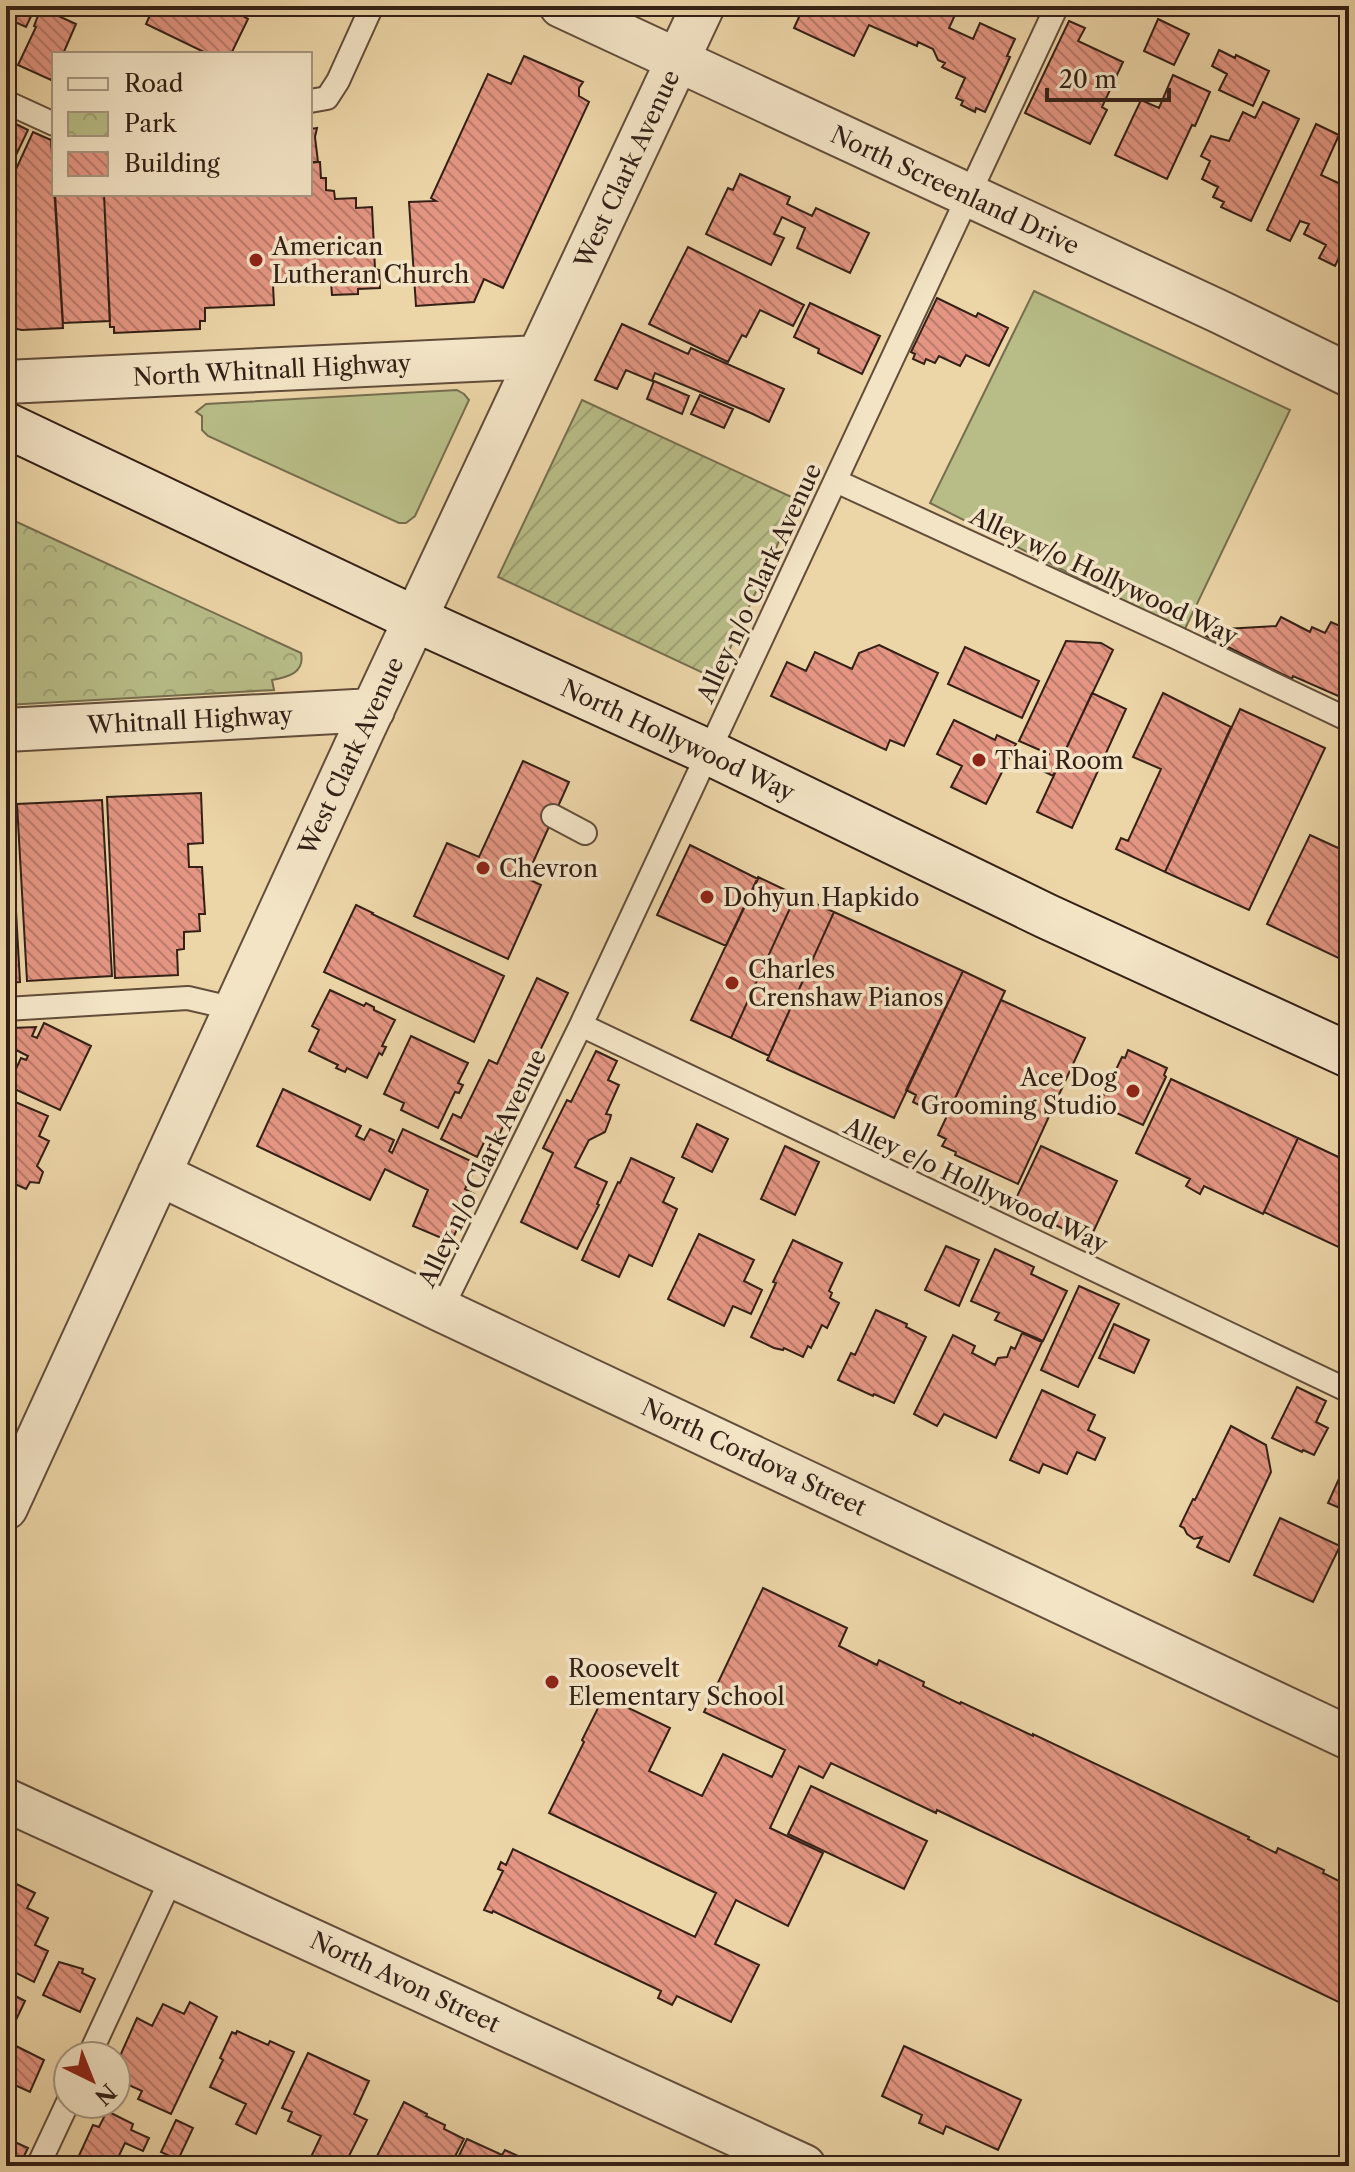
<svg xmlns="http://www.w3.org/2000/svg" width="1355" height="2172" viewBox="0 0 1355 2172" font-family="'Libre Caslon Text',serif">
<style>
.grass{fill:#b8bd87;stroke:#766e4e;stroke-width:2}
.park{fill:url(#park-crowns);stroke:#766e4e;stroke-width:2}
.garden{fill:url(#garden-furrows);stroke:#766e4e;stroke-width:2}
.building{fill:url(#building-back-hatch);stroke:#342016;stroke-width:2}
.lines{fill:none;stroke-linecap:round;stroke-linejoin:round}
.service-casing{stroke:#624d3a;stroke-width:26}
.minor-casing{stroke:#624d3a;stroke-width:46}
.secondary-casing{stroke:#342016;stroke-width:48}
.service{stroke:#f3e4c6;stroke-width:22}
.minor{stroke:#f3e4c6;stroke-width:42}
.secondary{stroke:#f3e4c6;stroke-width:44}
.poi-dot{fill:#8f2418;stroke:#f3e4c6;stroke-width:3}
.labels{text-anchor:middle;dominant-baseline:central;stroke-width:7;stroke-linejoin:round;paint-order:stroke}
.street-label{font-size:24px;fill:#342016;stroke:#f3e4c6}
.poi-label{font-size:24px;fill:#342016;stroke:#f3e4c6;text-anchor:start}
</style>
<defs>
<pattern id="park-crowns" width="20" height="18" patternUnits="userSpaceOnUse" patternTransform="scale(2)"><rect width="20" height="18" fill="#b8bd87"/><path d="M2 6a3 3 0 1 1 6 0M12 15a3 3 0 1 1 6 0" fill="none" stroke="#9fa274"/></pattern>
<pattern id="garden-furrows" width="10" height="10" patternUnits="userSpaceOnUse" patternTransform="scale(2)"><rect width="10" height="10" fill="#b8bd87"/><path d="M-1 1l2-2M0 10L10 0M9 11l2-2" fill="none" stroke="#9fa274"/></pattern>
<pattern id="building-back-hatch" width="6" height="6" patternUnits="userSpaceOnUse" patternTransform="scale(2)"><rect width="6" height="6" fill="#e49683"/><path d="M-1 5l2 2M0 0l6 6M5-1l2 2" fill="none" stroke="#ba7a6a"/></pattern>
</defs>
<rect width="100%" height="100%" fill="#ecd5a7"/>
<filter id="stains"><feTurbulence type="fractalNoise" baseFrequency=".0025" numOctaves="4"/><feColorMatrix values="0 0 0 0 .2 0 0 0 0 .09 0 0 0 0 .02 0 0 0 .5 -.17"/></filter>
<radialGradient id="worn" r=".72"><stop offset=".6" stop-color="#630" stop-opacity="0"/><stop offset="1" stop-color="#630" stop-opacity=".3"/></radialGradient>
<path class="grass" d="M1034 291 1290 410 1184 631 930 503Z
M457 390 464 394 469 400 415 516 406 523H399L208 436 202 430V416L196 412 206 404Z"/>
<path class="park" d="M6 517 301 653C305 673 288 677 272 680L274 690 6 705Z"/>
<path class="garden" d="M582 400 798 500 716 679 498 577Z"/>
<path class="building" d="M6 6H36L26 27 6 18Z
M154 6H226L248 19 231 54H208L146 24Z
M804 6H936L955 15 949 28 973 39 980 23 1015 39 1007 56 1010 57 985 112 976 108 975 112 961 105 963 101 956 98 965 78 942 67 945 63 938 60 933 49 918 42 917 46 869 25 854 56 794 28Z
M964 6H988L984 15Z
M41 8 76 24 63 54H54V74L51 80 18 65 36 27 34 26Z
M1158 19 1189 34 1174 65 1144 51Z
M1069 21 1085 28 1078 41 1123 62 1102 107 1107 110 1090 144 1025 113Z
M1219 50 1235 58 1236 55 1269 71 1253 106 1219 90 1227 74 1212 66Z
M524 56 583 82 579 88V96L589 102 503 288 484 279 474 302 416 306 409 202 436 201 431 198 488 74 511 84Z
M1173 75 1210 92 1195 126 1192 125 1167 179 1115 155 1141 100 1159 108Z
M1263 102 1299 119 1251 221 1221 207 1224 202 1213 197 1218 187 1202 179 1210 161 1201 156 1211 136 1229 141 1243 112 1255 118Z
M6 119 28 130 6 176Z
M1316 124 1339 135 1321 175 1349 188V236L1335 266 1319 258 1326 245 1304 234 1309 224 1300 221 1290 241 1267 230Z
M317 128 315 137 318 162H310V129Z
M33 132 51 140 63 328 22 330 6 327V191Z
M54 135V184L51 140Z
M318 162H320L321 178H326V190L334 191 335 199 356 198V208L372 207 375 269 379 270 380 288 358 289V294L332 295 331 282 273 285 274 305 205 308V321H200V329L114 333V327H110L104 194H310V163Z
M740 174 790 197 787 204 812 216 816 208 869 233 850 273 797 248 805 228 782 217 774 234 784 238 771 265 706 234 728 188 733 190Z
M55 194H104L110 321 63 323Z
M688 247 804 305 793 326 760 310 746 337 742 335 728 362 649 324Z
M937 298 976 317 978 313 1008 328 989 366 966 355 960 366 939 356 935 363 926 359 924 364 913 359 915 354 911 352Z
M810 303 880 336 862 374 818 353 819 349 794 337Z
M622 324 688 354 691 348 784 389 769 422 753 414 655 373 652 381 626 370 617 389 595 380Z
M654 381 689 396 682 414 647 399Z
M700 395 733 409 724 428 691 414Z
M1281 617 1310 632 1312 627 1325 633 1331 622 1349 630V690L1345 699 1293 676 1292 679 1206 636 1207 630 1276 626Z
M1066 641 1101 643 1113 650 1053 776 1041 770 1049 754 1019 741Z
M879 645 938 673 904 746 890 740 886 750 771 696 787 662 806 671 815 652 852 669 859 653Z
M965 647 1039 681 1022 718 948 684Z
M1092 693 1126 709 1072 828 1037 812Z
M1163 693 1231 727 1165 872 1116 849 1121 838 1128 841 1161 769 1133 757Z
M1240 709 1325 748 1249 910 1165 872Z
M954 720 995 740 997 735 1016 744 986 804 951 787 962 766 937 754Z
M523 761 569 782 526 878 541 885 508 959 414 916 447 843 479 857Z
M201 793 203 843 188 844 189 867H202L205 914H199L200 931 184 932V949L177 950 178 975 115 978 107 797Z
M102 800 112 976 27 981 17 804Z
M6 805H10L20 982 6 983Z
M1310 835 1349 853V963L1267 924Z
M690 845 758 879 726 946 657 915Z
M758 877 796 895 731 1038 691 1020Z
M796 895 834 912 769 1056 731 1038Z
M356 905 373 913 372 914 504 976 474 1042 324 972Z
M834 912 963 971 894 1118 767 1060Z
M963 971 1005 991 949 1111 934 1104 931 1111 913 1102 916 1095 906 1090Z
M537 978 568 993 497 1139 488 1134 477 1157 441 1139 453 1114 461 1118 489 1060 497 1064Z
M330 990 364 1006 366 1003 374 1007V1010L395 1020 382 1046 386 1047 382 1055 379 1053 367 1078 347 1068 345 1072 336 1068 338 1065 309 1051 319 1030 312 1026Z
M1001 1000 1085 1038 1018 1184 955 1155 956 1152 942 1146 946 1139 938 1135Z
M44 1023 91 1046 60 1110 8 1086 21 1058 26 1060 28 1056 6 1045 12 1028 36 1027 32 1036 37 1038Z
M411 1036 468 1063 458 1083 463 1085 459 1093 455 1092 438 1128 401 1110 404 1103 384 1094Z
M1128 1050 1167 1068 1164 1075 1166 1077 1143 1125 1099 1105 1122 1057 1125 1058Z
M596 1051 617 1061 608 1080 619 1085 606 1114 611 1115 610 1119 605 1132 589 1140 575 1167 607 1182 597 1204 599 1205 577 1249 521 1222 553 1153 543 1148 567 1100 571 1102Z
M1171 1079 1298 1138 1263 1214 1204 1186 1200 1194 1186 1186 1190 1179 1136 1153Z
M283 1089 361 1126 356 1136 364 1140 370 1129 394 1140 389 1151 392 1153 403 1129 477 1164 465 1189 474 1194 451 1242 413 1226 428 1190 385 1169 370 1200 257 1146Z
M6 1098 48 1116 39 1136 49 1141 37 1166 43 1172 39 1183 30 1182 26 1189 6 1180Z
M697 1124 728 1139 712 1172 682 1157Z
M1298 1138 1349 1162V1252L1264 1212Z
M785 1146 819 1162 795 1215 761 1199Z
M1041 1146 1117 1181 1089 1241 1013 1205Z
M631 1158 674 1178 663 1202 677 1209 652 1266 629 1255 619 1277 582 1260 618 1182 620 1183Z
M699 1234 754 1260 744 1281 762 1290 751 1314 733 1306 724 1326 668 1299Z
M793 1240 842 1263 829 1291 832 1293 830 1298 839 1303 827 1328 822 1325 811 1348 808 1346 803 1357 784 1348 783 1350 774 1348 751 1337 776 1283 773 1282Z
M946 1246 979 1260 959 1306 925 1290Z
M995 1249 1034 1267 1031 1274 1067 1291 1043 1341 995 1320 999 1313 971 1301Z
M1079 1286 1119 1304 1078 1387 1041 1370Z
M876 1310 907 1324 906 1327 926 1337 894 1403 874 1394 873 1396 838 1380 851 1353 855 1355Z
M1114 1324 1149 1340 1134 1373 1099 1358Z
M1022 1333 1042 1342 996 1438 944 1414 937 1426 914 1414 953 1335 975 1346 972 1353 995 1365 998 1358 1007 1357 1011 1347 1015 1349Z
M1297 1387 1326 1401 1316 1422 1328 1428 1314 1455 1303 1450 1302 1452 1272 1438Z
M1042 1390 1095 1415 1088 1430 1105 1438 1095 1460 1077 1452 1067 1474 1043 1464 1039 1473 1010 1460Z
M1231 1426 1266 1445 1271 1472 1229 1562 1197 1547 1202 1537 1194 1539 1187 1534 1184 1528 1180 1526 1193 1499 1195 1500Z
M1342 1472 1349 1475V1512L1328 1503Z
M1280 1518 1340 1546 1313 1602 1254 1575Z
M763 1588 847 1628 839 1646 877 1665 879 1660 924 1682 923 1686 960 1704 961 1702 1033 1736V1734L1249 1837 1248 1839 1276 1853 1278 1848 1324 1870 1323 1873 1349 1886V2007L937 1810 936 1813 831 1763 823 1778 799 1766 770 1828 823 1853 788 1926 736 1900 715 1944 759 1965 731 2022 677 1996 672 2005 658 1998 661 1991 493 1911 492 1913 484 1910 503 1871 498 1869 501 1862 506 1865 513 1849 695 1937 716 1893 549 1813 584 1742 582 1740 604 1696 670 1728 649 1771 702 1796 723 1754 772 1777 785 1750 704 1712Z
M811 1786 927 1841 904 1889 788 1834Z
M6 1879 35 1893 27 1908 48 1918 35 1945 48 1951 34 1982 6 1968Z
M59 1962 83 1969 82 1973 95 1979 80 2012 43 1995Z
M6 1991 25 2001 15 2022 6 2017Z
M190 2002 217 2017 171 2114 138 2099 142 2091 116 2079V2065L137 2018 152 2026 163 2004 184 2014Z
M237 2031 268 2045 270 2041 294 2052 256 2134 236 2124 246 2104 210 2087 223 2060 220 2058 232 2032 236 2034Z
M6 2041 44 2060 30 2092 6 2081Z
M904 2046 1021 2100 998 2150 946 2126 943 2134 919 2123 922 2115 882 2096Z
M308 2053 369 2081 354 2114 367 2120 344 2166H326L310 2159 321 2136 288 2121 292 2112 282 2108Z
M404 2102 427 2114 426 2116 445 2125 444 2129 464 2139 450 2166H372Z
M107 2111 133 2124 131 2130 149 2138 143 2151 125 2143 114 2166H89L77 2160 93 2125 99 2127Z
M176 2120 193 2128 178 2160 161 2152Z
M6 2138 28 2148 19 2166H6Z
M467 2139 502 2155 505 2150 531 2162 529 2166H454Z"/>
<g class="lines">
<g class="service-casing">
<path id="service" d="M310 101 327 98 338 81 372 6
M6 102 54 124
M836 481 1175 637 1349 720
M553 816 585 833
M6 1009 188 998 235 1009
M581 1025 1349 1391
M441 1310 581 1025 1057 6
M89 2056 173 1875
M38 2166 68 2102"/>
</g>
<g class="minor-casing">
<path id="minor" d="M561 6 1220 312 1349 375
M6 382 538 357
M6 730 373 710
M159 1174 441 1310 1349 1738
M6 1508 364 728 703 6
M6 1800 804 2166"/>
</g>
<g class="secondary-casing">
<path id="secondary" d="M6 425 415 619 708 752 1046 916 1349 1055"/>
</g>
<use href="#service" class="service"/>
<use href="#minor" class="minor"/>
<use href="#secondary" class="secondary"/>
</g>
<g class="poi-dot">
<circle cx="256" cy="260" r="8"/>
<circle cx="979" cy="760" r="8"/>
<circle cx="483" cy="868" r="8"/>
<circle cx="707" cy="897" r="8"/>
<circle cx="732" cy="983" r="8"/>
<circle cx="1133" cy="1091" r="8"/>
<circle cx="552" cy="1682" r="8"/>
</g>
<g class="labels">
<g class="street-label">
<text transform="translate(627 169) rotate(-65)">West Clark Avenue</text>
<text transform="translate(955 190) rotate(25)">North Screenland Drive</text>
<text transform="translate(272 370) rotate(-3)">North Whitnall Highway</text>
<text transform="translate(1104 576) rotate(25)">Alley w/o Hollywood Way</text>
<text transform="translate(759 583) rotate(-65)">Alley n/o Clark Avenue</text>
<text transform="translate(190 720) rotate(-3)">Whitnall Highway</text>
<text transform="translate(678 740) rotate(25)">North Hollywood Way</text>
<text transform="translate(351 756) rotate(-65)">West Clark Avenue</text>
<text transform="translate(482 1168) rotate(-64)">Alley n/o Clark Avenue</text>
<text transform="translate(976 1185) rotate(25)">Alley e/o Hollywood Way</text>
<text transform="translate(754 1457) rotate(25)">North Cordova Street</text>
<text transform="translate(405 1982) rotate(25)">North Avon Street</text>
</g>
<g class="poi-label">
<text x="272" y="246">American<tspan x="272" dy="28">Lutheran Church</tspan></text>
<text x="995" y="760">Thai Room</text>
<text x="499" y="868">Chevron</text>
<text x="723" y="897">Dohyun Hapkido</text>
<text x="748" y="969">Charles<tspan x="748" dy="28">Crenshaw Pianos</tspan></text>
<text x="1117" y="1077" text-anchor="end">Ace Dog<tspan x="1117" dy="28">Grooming Studio</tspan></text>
<text x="568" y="1668">Roosevelt<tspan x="568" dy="28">Elementary School</tspan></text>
</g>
</g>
<rect width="1355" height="2172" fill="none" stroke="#ecd5a7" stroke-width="32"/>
<rect x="8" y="8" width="1339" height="2156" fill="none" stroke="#342016" stroke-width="4"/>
<rect x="16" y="16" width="1323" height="2140" fill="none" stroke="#342016" stroke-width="2"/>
<rect x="52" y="52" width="260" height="144" fill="#f3e4c6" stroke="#a79680" stroke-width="2"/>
<rect x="68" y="78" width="40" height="12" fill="#f3e4c6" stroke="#a79680" stroke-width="2"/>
<text x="124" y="92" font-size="24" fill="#342016">Road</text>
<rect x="68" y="112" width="40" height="24" fill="url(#park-crowns)" stroke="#a79680" stroke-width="2"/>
<text x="124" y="132" font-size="24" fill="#342016">Park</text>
<rect x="68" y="152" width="40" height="24" fill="url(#building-back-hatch)" stroke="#a79680" stroke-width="2"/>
<text x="124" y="172" font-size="24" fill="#342016">Building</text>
<g transform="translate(92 2080) rotate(137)"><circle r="38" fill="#f3e4c6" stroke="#a79680" stroke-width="2"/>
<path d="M0-6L14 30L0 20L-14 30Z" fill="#8f2418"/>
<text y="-12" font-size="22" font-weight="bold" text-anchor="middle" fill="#342016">N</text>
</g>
<path d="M1047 88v12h122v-12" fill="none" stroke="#342016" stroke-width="4"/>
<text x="1059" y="88" font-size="24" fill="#342016" stroke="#f3e4c6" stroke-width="6" paint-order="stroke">20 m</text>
<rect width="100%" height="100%" filter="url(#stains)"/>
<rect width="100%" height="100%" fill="url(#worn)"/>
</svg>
